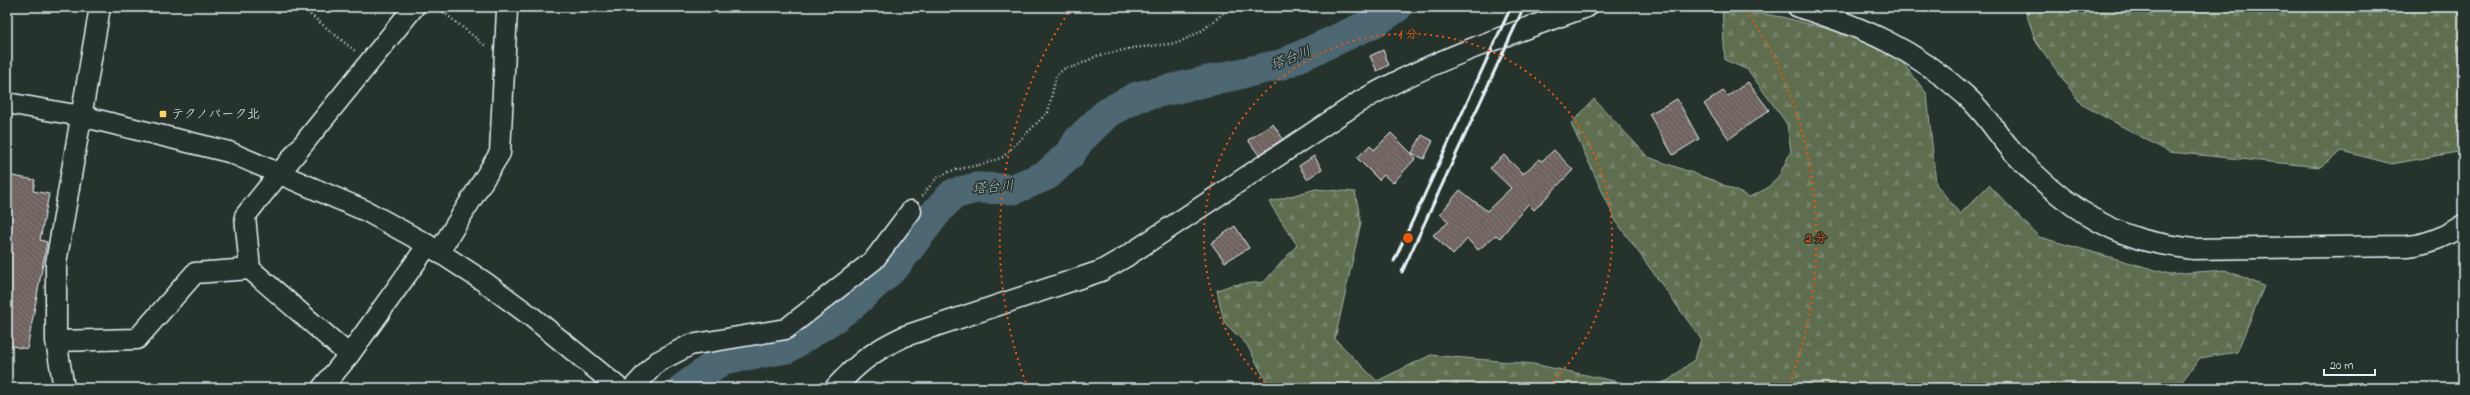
<svg xmlns="http://www.w3.org/2000/svg" width="2470" height="395" viewBox="0 0 2470 395" font-family="'Indie Flower','Klee One',sans-serif">
<style>
.forest{fill:url(#forest-firs);stroke:#a3b0a4}
.lines{fill:none;stroke-linecap:round;stroke-linejoin:round}
.river{stroke:#4d6772;stroke-width:31}
.building{fill:url(#building-back-hatch);stroke:#e8f1f8}
.minor-casing{stroke:#e8f1f8;stroke-width:23}
.path{stroke:#e8f1f8;stroke-width:2.5;stroke-dasharray:1 3;stroke-linecap:butt}
.minor{stroke:#26332d;stroke-width:20}
.rail{stroke:#e8f1f8;stroke-width:3}
.ring{fill:none;stroke:#e8590c;stroke-width:2;stroke-dasharray:2 4}
.poi-dot{fill:#ffd166;stroke:#26332d;stroke-width:1.5}
.labels{text-anchor:middle;dominant-baseline:central;stroke-width:3;stroke-linejoin:round;paint-order:stroke}
.poi-label{font-size:13px;fill:#e8f1f8;stroke:#26332d;text-anchor:start}
.water-label{font-size:14px;font-style:italic;fill:#aabac2;stroke:#26332d}
.centre{fill:#e8590c;stroke:#26332d;stroke-width:2}
.ring-label{font-size:12px;text-anchor:middle;font-weight:bold;fill:#e8590c;stroke:#26332d;stroke-width:3;stroke-linejoin:round;paint-order:stroke}
</style>
<defs>
<pattern id="forest-firs" width="22" height="20" patternUnits="userSpaceOnUse"><rect width="22" height="20" fill="#5e6e50"/><path d="M5 1l3.5 6h-7zM16 11l3.5 6h-7z" fill="#75836a"/></pattern>
<pattern id="building-back-hatch" width="6" height="6" patternUnits="userSpaceOnUse"><rect width="6" height="6" fill="#6f635e"/><path d="M-1 5l2 2M0 0l6 6M5-1l2 2" fill="none" stroke="#847a76"/></pattern>
</defs>
<rect width="100%" height="100%" fill="#26332d"/>
<filter id="ink" filterUnits="userSpaceOnUse"><feTurbulence type="fractalNoise" baseFrequency=".025" numOctaves="2"/><feDisplacementMap in="SourceGraphic" scale="8" xChannelSelector="R" yChannelSelector="G"/><feConvolveMatrix kernelMatrix="1 2 1 2 8 2 1 2 1" color-interpolation-filters="sRGB"/></filter>
<g filter="url(#ink)">
<path class="forest" d="M1722 7 1782 17 1840 32 1896 54 1927 94 1936 184 1960 214 1989 185 2039 237 2170 274 2225 270 2264 286 2237 352 2200 358 2177 388H1649L1669 380 1695 359 1701 339 1616 221 1571 124 1594 99 1648 157 1715 181 1749 197 1766 189 1778 178 1791 151 1787 124 1748 70 1725 60Z
M2024 7H2463V151L2392 164 2342 151 2320 167 2169 152 2081 104 2036 42Z
M1316 189 1355 192 1361 222 1335 339 1377 381 1431 355 1533 364 1648 388H1270L1247 345 1224 322 1217 290 1232 285 1264 282 1297 245 1269 202Z"/>
<g class="lines">
<path class="river" d="M684 388 723 359 787 348 835 317 855 302 895 266 938 210 953 194 976 188 1014 189 1047 175 1070 154 1079 140 1107 113 1137 97 1283 64 1375 22 1397 7"/>
</g>
<path class="building" d="M1383 50 1389 65 1377 71 1370 56Z
M1748 82 1769 110 1729 139 1704 104 1723 91 1728 96Z
M1677 99 1699 139 1673 155 1649 114Z
M1273 124 1283 139 1259 155 1248 140Z
M1391 133 1416 158 1393 183 1384 175 1379 180 1357 158 1370 145 1374 150Z
M1422 135 1433 141 1424 159 1412 153Z
M1554 150 1573 170 1534 210 1528 204 1500 238 1496 235 1478 250 1467 239 1453 255 1433 235 1449 222 1440 214 1460 190 1487 211 1511 188 1490 168 1504 155 1523 174 1539 159 1542 161Z
M1314 156 1322 169 1307 179 1299 166Z
M7 175 35 180 33 191 49 194 40 240 47 242 27 349 7 345Z
M1235 226 1249 248 1225 262 1211 243Z"/>
<g class="lines">
<g class="minor-casing">
<path id="minor" d="M1798 7C1863 27 1914 49 1965 95 1985 112 1998 136 2016 155 2048 189 2091 224 2137 238 2155 244 2174 246 2193 249L2407 246C2429 244 2444 237 2463 225
M7 103 81 116 229 152 366 211 428 245 483 281 532 317 619 388
M439 252 500 153 507 10
M56 341 137 339 195 273 250 269
M349 355 250 269 245 216 414 7
M64 388 56 341V263L100 7
M322 388 349 355 428 245
M633 388 657 362 690 345 786 329 874 260 911 211
M835 388C858 363 873 351 905 336L1101 271 1127 256 1359 102C1430 61 1509 34 1587 7"/>
</g>
<path class="path" d="M301 7 355 51
M437 7 487 47
M922 196 936 179 950 171 984 164 1003 157 1048 112 1056 76 1065 68 1074 67 1097 56 1133 48 1178 43 1203 30 1230 7"/>
<use href="#minor" class="minor"/>
<path class="rail" d="M1394 261 1511 7
M1402 272 1524 7"/>
</g>
</g>
<g class="ring">
<path d="M1269 387A204 204 0 1 1 1547 387"/>
<path d="M1028 388A408 408 0 0 1 1070 10M1746 10A408 408 0 0 1 1788 388"/>
</g>
<rect class="poi-dot" x="159" y="110" width="8" height="8" rx="2"/>
<g class="labels">
<g class="poi-label">
<text x="171" y="114">テクノパーク北</text>
</g>
<g class="water-label">
<text transform="translate(1291 59) rotate(-21)">塔台川</text>
<text transform="translate(993 188) rotate(-5)">塔台川</text>
</g>
</g>
<circle cx="1408" cy="238" r="6" class="centre"/>
<g class="ring-label">
<text x="1408" y="38">1 分</text>
<text x="1816" y="242">2 分</text>
</g>
<rect width="2470" height="395" fill="none" stroke="#26332d" stroke-width="24"/>
<rect x="12" y="12" width="2446" height="371" fill="none" stroke="#e8f1f8" stroke-width="1.5" filter="url(#ink)"/>
<path d="M2324 369v6h51v-6" fill="none" stroke="#e8f1f8" stroke-width="2"/>
<text x="2330" y="369" font-size="12" fill="#e8f1f8" stroke="#26332d" stroke-width="3" paint-order="stroke">20 m</text>
</svg>
